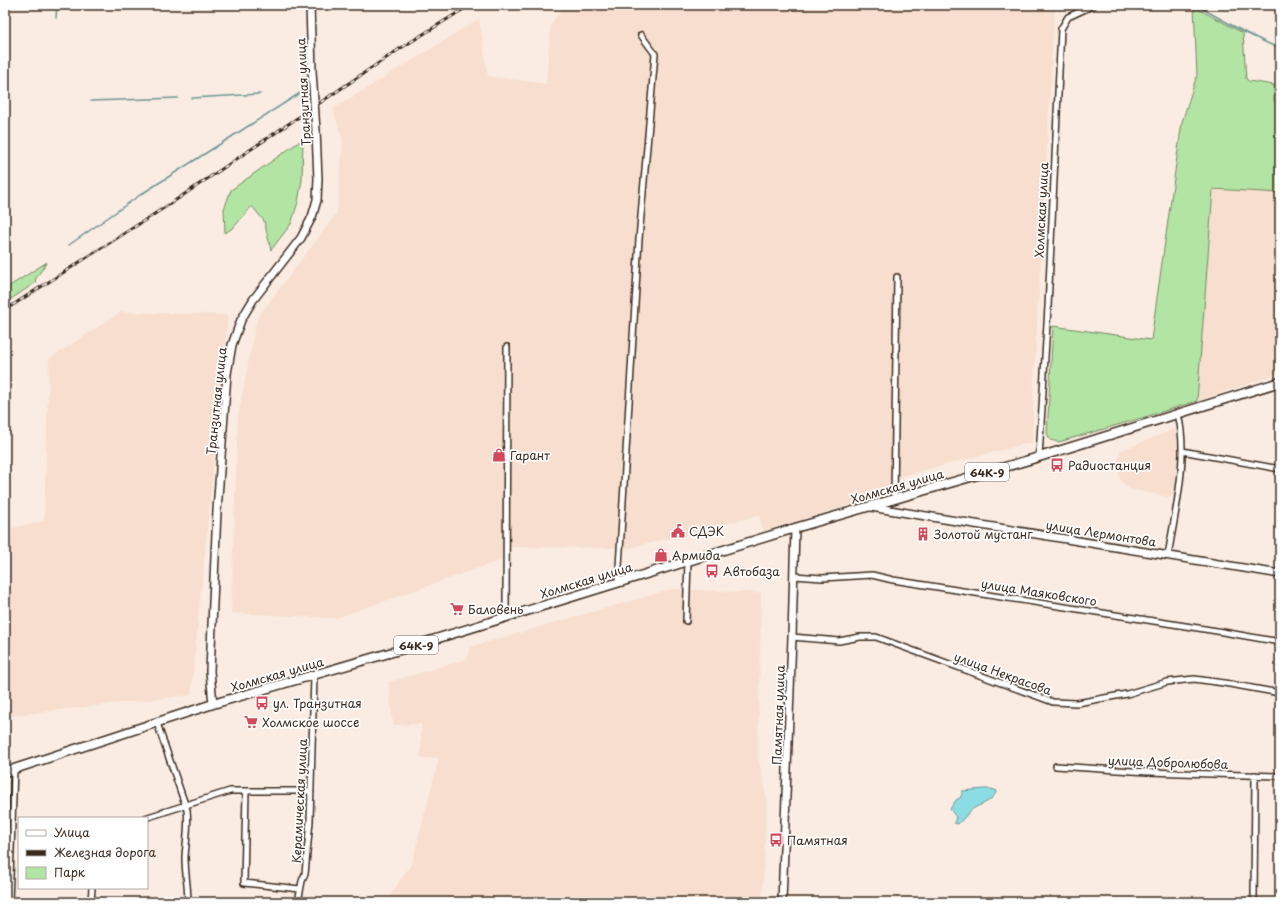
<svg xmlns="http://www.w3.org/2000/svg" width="1285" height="907" viewBox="0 0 1285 907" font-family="'Playpen Sans',sans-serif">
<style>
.built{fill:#f7dece}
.green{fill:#b2e4a4;stroke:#768761}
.water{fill:#8cdde3;stroke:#6c9594}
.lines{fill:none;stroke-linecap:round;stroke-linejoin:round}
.stream{stroke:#6c9594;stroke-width:1.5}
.street-casing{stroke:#3b2a1e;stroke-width:8}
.secondary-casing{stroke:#3b2a1e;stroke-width:10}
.primary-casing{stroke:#3b2a1e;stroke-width:11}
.street{stroke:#fff;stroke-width:5}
.secondary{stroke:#fff;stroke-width:7}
.primary{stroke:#fff;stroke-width:8}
.rail-casing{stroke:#3b2a1e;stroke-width:3}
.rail{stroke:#fff;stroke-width:1.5;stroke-dasharray:4.5;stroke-linecap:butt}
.secondary-bridge-casing{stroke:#3b2a1e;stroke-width:10;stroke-linecap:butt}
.secondary-bridge{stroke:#fff;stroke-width:7}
.labels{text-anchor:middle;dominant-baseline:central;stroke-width:3.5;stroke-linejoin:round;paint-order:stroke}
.shield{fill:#fff;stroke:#766a62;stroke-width:1}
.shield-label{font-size:11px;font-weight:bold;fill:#3b2a1e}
.street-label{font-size:12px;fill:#3b2a1e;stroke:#fff}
.poi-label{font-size:12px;fill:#3b2a1e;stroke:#fff;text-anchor:start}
</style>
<rect width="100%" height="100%" fill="#faece2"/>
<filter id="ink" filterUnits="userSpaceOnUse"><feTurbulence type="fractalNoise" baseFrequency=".025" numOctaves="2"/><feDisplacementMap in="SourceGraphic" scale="8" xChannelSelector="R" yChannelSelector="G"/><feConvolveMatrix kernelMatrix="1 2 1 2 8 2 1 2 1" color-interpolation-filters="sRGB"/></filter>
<g filter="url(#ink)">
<path class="built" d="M564 5H1055L1034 379 1032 442 895 478 894 492 763 531 759 515 689 534 628 548 509 547 507 558 336 618 231 613 238 417 257 318 337 213 343 140 333 109 479 19 488 76 546 84 551 25Z
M1213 189 1280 193V373L1197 401Z
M121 312 228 315 191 695 5 716V530L44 521 49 359Z
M1175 429 1179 449 1175 496 1168 497 1129 489 1121 481 1117 469 1120 451Z
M673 589 761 593 758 757 767 799 762 902H386L412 863 439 758H421V724L393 725 389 682 467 659 470 647Z"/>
<path class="green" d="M1194 7 1243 33 1246 79 1249 81 1274 85V101L1280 102V193L1213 189 1197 401 1145 417 1059 442 1050 440 1047 433 1053 326 1151 340 1182 122 1197 75Z
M303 139 302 180 298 202 291 224 271 250 264 221 252 206 234 227 225 233 224 209 231 190Z
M47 262 36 278 35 283 5 303V289Z"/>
<path class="water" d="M984 789H992L997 791C991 802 984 803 974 808 968 812 963 820 958 824L954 823 956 817 950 809 956 800 960 798 962 794V791Z"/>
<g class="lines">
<path class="stream" d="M1201 8 1246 33 1280 49
M56 18 57 5
M192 98 260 94
M91 101 178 98
M69 245 140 195 305 90"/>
<g class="street-casing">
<path id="street" d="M1182 451 1280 469
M1039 457 1048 307 1061 29 1068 17 1094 5
M894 500 897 277
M1168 556C1175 512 1189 457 1178 414
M794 576 822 578 872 575 893 580 1217 631 1280 642
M618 583 639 239 655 54 641 35
M506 617 507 347
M686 621 688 561
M792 637 839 641 860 637H876L1053 702 1077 703 1127 694 1167 682 1194 679 1224 683 1280 693
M157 723 187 810C189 826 186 841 185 857 185 873 188 887 188 902
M1056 766 1148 772 1280 776
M246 791 244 883 300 889
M145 818 230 791H311
M9 902 14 770
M91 902 92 888
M298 902 302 881 305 874 310 821 314 675
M1254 902 1255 775"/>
</g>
<g class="secondary-casing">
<path id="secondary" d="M310 5 312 71
M871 507 1280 574
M213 704 210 671 217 511 227 374 232 345 241 320 253 300 301 238 312 217 317 200 318 179 316 131
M782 902 792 637 795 528"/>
</g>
<g class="primary-casing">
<path id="primary" d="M5 772 213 704 403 649 795 528 1039 457 1280 382"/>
</g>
<use href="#street" class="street"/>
<use href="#secondary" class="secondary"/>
<use href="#primary" class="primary"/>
<g class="rail-casing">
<path id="rail" d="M5 310 170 204 401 48 470 5"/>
</g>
<use href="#rail" class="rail"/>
<g class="secondary-bridge-casing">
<path id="secondary-bridge" d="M312 71 316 131"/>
</g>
<use href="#secondary-bridge" class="secondary-bridge"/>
</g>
</g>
<defs>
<g id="shop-bare" transform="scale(1.08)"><path d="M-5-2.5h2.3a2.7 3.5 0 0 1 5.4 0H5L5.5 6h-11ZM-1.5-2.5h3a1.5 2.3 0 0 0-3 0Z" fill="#d1495b" stroke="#fff" stroke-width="2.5" paint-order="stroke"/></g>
<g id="bus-bare" transform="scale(1.08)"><path d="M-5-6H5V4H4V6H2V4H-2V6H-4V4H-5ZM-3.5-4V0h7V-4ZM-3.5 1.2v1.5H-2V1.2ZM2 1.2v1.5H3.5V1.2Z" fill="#d1495b" stroke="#fff" stroke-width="2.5" paint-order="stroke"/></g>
<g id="civic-bare" transform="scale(1.08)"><path d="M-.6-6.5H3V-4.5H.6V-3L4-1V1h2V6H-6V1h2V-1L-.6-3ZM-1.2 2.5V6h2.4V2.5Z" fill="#d1495b" stroke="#fff" stroke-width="2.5" paint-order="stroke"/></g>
<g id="building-bare" transform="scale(1.08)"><path d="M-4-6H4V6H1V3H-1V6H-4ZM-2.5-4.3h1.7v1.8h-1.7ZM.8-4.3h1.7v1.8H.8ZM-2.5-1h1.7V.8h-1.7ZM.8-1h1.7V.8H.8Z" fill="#d1495b" stroke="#fff" stroke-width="2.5" paint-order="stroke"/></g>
<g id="supermarket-bare" transform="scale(1.08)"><path d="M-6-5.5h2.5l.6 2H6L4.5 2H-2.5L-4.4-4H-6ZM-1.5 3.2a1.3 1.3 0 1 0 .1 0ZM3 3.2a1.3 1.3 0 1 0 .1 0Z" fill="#d1495b" stroke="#fff" stroke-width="2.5" paint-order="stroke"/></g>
</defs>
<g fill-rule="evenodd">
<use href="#shop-bare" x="499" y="455"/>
<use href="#bus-bare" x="1057" y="465"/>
<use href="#civic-bare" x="678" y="531"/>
<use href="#building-bare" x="923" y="534"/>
<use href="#shop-bare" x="661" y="555"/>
<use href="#bus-bare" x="712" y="571"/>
<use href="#supermarket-bare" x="457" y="609"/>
<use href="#bus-bare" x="262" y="703"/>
<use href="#supermarket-bare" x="251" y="722"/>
<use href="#bus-bare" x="776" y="840"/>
</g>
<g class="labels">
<g class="shield">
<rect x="965" y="463" width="44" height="18" rx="3"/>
<rect x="394" y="636" width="44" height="18" rx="3"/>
</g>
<g class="shield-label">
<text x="987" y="472">64К-9</text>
<text x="416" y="645">64К-9</text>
</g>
<g class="street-label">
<text transform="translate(303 92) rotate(-93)">Транзитная улица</text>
<text transform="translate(1041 210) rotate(-87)">Холмская улица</text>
<text transform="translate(216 401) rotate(-84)">Транзитная улица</text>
<text transform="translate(897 486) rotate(-16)">Холмская улица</text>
<text transform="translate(1101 533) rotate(9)">улица Лермонтова</text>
<text transform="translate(586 580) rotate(-17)">Холмская улица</text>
<text transform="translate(1039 592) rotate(9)">улица Маяковского</text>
<text transform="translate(1003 673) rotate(20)">улица Некрасова</text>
<text transform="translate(277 674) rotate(-16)">Холмская улица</text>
<text transform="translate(778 715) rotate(-88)">Памятная улица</text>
<text transform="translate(1168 762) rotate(2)">улица Добролюбова</text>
<text transform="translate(299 801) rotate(-87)">Керамическая улица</text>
</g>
<g class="poi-label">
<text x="510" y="455">Гарант</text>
<text x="1068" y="465">Радиостанция</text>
<text x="689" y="531">СДЭК</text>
<text x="934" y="534">Золотой мустанг</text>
<text x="672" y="555">Армида</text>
<text x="723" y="571">Автобаза</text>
<text x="468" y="609">Баловень</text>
<text x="273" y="703">ул. Транзитная</text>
<text x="262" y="722">Холмское шоссе</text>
<text x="787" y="840">Памятная</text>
</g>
</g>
<rect width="1285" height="907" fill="none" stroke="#fff" stroke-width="20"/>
<rect x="10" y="10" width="1265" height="887" fill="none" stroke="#3b2a1e" stroke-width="1.5" filter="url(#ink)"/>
<rect x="18" y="817" width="130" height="72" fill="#ffffff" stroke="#b1aaa5"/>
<rect x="26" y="830" width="20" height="6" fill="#ffffff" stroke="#b1aaa5"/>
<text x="54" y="837" font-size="12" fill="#3b2a1e">Улица</text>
<rect x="26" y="850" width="20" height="6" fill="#3b2a1e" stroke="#b1aaa5"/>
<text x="54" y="857" font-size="12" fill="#3b2a1e">Железная дорога</text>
<rect x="26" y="867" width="20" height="12" fill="#b2e4a4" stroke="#b1aaa5"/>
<text x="54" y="877" font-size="12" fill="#3b2a1e">Парк</text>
</svg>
